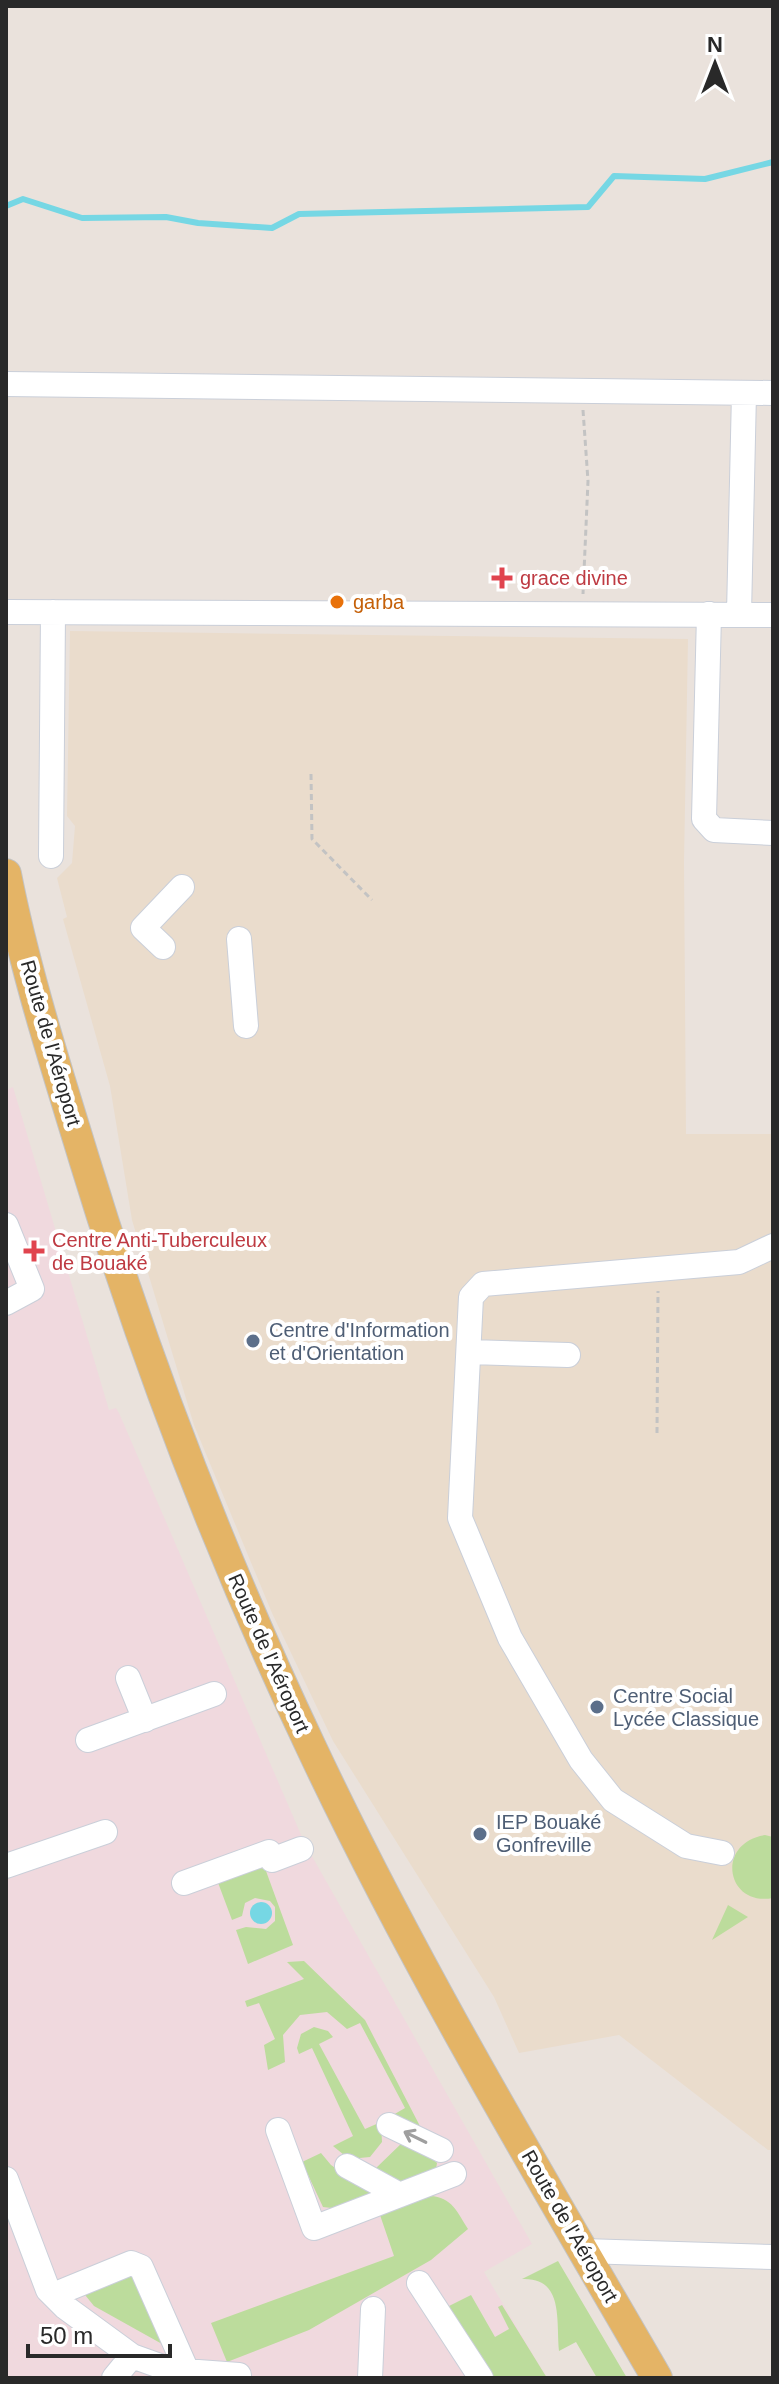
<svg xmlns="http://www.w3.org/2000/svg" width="779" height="2384" viewBox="0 0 779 2384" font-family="Arial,sans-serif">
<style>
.education{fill:#eadccc}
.medical{fill:#f0d9de}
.green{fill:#bcdc9c}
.water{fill:#76d7e4}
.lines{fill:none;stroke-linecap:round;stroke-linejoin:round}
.stream{stroke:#76d7e4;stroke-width:6}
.minor-casing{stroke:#cacfd9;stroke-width:26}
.major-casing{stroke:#c3c3c3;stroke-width:32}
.path{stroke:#c3c3c3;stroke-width:3;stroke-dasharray:6 4;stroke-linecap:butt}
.minor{stroke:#fff;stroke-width:24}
.major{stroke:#e4b466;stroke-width:30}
.oneway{stroke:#9f9f9f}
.health-dot{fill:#e0444e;stroke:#fff;stroke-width:3}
.food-dot{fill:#e8710a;stroke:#fff;stroke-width:3}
.service-dot{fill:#5c6f8a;stroke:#fff;stroke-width:3}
.labels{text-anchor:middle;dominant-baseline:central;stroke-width:8;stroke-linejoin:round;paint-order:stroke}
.health-label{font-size:20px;fill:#be3a42;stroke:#fff;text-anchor:start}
.food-label{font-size:20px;fill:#c56008;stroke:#fff;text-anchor:start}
.street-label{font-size:20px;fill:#292929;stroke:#fff}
.service-label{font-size:20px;fill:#4e5e75;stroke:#fff;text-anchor:start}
</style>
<rect width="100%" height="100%" fill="#eae2dc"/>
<path class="education" d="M70 631 688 639 684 863 686 1134H773V2150H768L619 2035 519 2053 494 1997 333 1741 272 1613 194 1425 132 1220 110 1086 63 919 67 917 57 878 72 863 75 826 67 816Z"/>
<path class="medical" d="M13 1087 109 1410 116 1408 119 1413 305 1844 532 2244 484 2272 547 2378H6V1090Z"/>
<path class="green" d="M765 1835 773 1837V1898C726 1907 715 1843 765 1835Z
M259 1866 266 1871 293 1945 248 1964 236 1930 246 1927 266 1929 275 1921V1907L270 1901 255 1898 245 1903 242 1916 232 1920 217 1880Z
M728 1905 748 1917 712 1940Z
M304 1961 365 2020 422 2130 393 2115 405 2108 360 2023 347 2029 327 2012 300 2015 283 2035 285 2062 268 2070 264 2045 275 2039 259 2003 247 2007 245 2001 304 1979 287 1962Z
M314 2027 328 2031 333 2037 319 2044 365 2129 381 2122 382 2142 370 2157 349 2159 333 2146 353 2136 312 2048 299 2054 297 2048 301 2034Z
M405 2140 422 2147 437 2163 436 2169 402 2184 375 2169Z
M321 2153 331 2165 374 2194 332 2208 323 2207 302 2162Z
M430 2196C452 2197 457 2212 468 2229L431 2260 309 2330 227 2362 211 2323 394 2256 380 2215Z
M558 2261 627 2378H597L576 2342 559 2351C556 2320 564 2277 522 2279Z
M129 2269 171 2349 94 2306 81 2290Z
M471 2295 495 2337 509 2329 498 2307 502 2305 547 2378H490L447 2307Z"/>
<path class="water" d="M250 1913a11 11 0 1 1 22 0a11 11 0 1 1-22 0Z"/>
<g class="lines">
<path class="stream" d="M6 206 23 199 82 218 166 217 198 223 272 228 299 214 588 207 614 176 705 179 773 162"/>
<g class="minor-casing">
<path id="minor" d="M6 384 773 393
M6 612 773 615
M709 614 704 819 714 830 773 833
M739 614 744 393
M51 856 53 612
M239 939 246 1026
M163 947 143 928 182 887
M6 1225 32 1289 6 1303
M470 1352 568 1355
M128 1678 145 1720
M88 1740 214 1694
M722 1853 686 1846 613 1800 581 1760 510 1638 460 1518 471 1297 483 1284 739 1262 773 1246
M272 1860 301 1849
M6 1866 105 1832
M184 1883 269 1852
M389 2125 441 2150
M278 2130 314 2228 454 2174
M347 2166 400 2195
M6 2179 48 2290 65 2307 132 2356 171 2370 239 2375
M584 2251 773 2257
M419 2283 481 2378
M53 2295 131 2263 141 2267 187 2371
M114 2378 132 2356
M370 2378 373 2309"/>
</g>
<g class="major-casing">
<path id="major" d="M6 874C25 971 56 1067 85 1162 146 1362 221 1557 311 1747 413 1964 537 2171 657 2378"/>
</g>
<path class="path" d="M583 410 588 481 583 594
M311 774 312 839 372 900
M657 1433 658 1291"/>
<use href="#minor" class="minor"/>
<use href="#major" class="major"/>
</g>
<defs><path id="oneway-shaft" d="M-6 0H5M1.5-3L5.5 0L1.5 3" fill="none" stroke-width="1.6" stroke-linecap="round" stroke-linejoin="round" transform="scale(2)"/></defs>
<use class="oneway" href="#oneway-shaft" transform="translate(415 2137) rotate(-154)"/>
<g class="health-dot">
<path d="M498 566h8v8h8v8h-8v8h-8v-8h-8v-8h8z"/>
<path d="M30 1239h8v8h8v8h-8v8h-8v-8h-8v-8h8z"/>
</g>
<circle class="food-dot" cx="337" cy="602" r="8"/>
<g class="service-dot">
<circle cx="253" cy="1341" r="8"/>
<circle cx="597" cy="1707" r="8"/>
<circle cx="480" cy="1834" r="8"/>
</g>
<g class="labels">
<g class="health-label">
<text x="520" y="578">grace divine</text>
<text x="52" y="1240">Centre Anti-Tuberculeux<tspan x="52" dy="23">de Bouaké</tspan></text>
</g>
<g class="food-label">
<text x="353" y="602">garba</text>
</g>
<g class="street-label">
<text transform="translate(51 1043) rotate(74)">Route de l'Aéroport</text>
<text transform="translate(269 1653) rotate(66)">Route de l'Aéroport</text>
<text transform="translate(570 2226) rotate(60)">Route de l'Aéroport</text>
</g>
<g class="service-label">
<text x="269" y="1330">Centre d'Information<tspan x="269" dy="23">et d'Orientation</tspan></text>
<text x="613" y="1696">Centre Social<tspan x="613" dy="23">Lycée Classique</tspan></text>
<text x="496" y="1822">IEP Bouaké<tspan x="496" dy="23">Gonfreville</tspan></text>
</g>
</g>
<rect width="779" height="2384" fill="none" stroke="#292929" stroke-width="16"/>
<g transform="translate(715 64)" stroke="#ffffff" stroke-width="6" paint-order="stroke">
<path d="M0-6L14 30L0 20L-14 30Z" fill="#292929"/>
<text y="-12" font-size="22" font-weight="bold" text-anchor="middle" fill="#292929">N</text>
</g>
<path d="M28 2344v12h142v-12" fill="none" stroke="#292929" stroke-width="4"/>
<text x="40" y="2344" font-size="24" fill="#292929" stroke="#ffffff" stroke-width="6" paint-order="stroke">50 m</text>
</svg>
